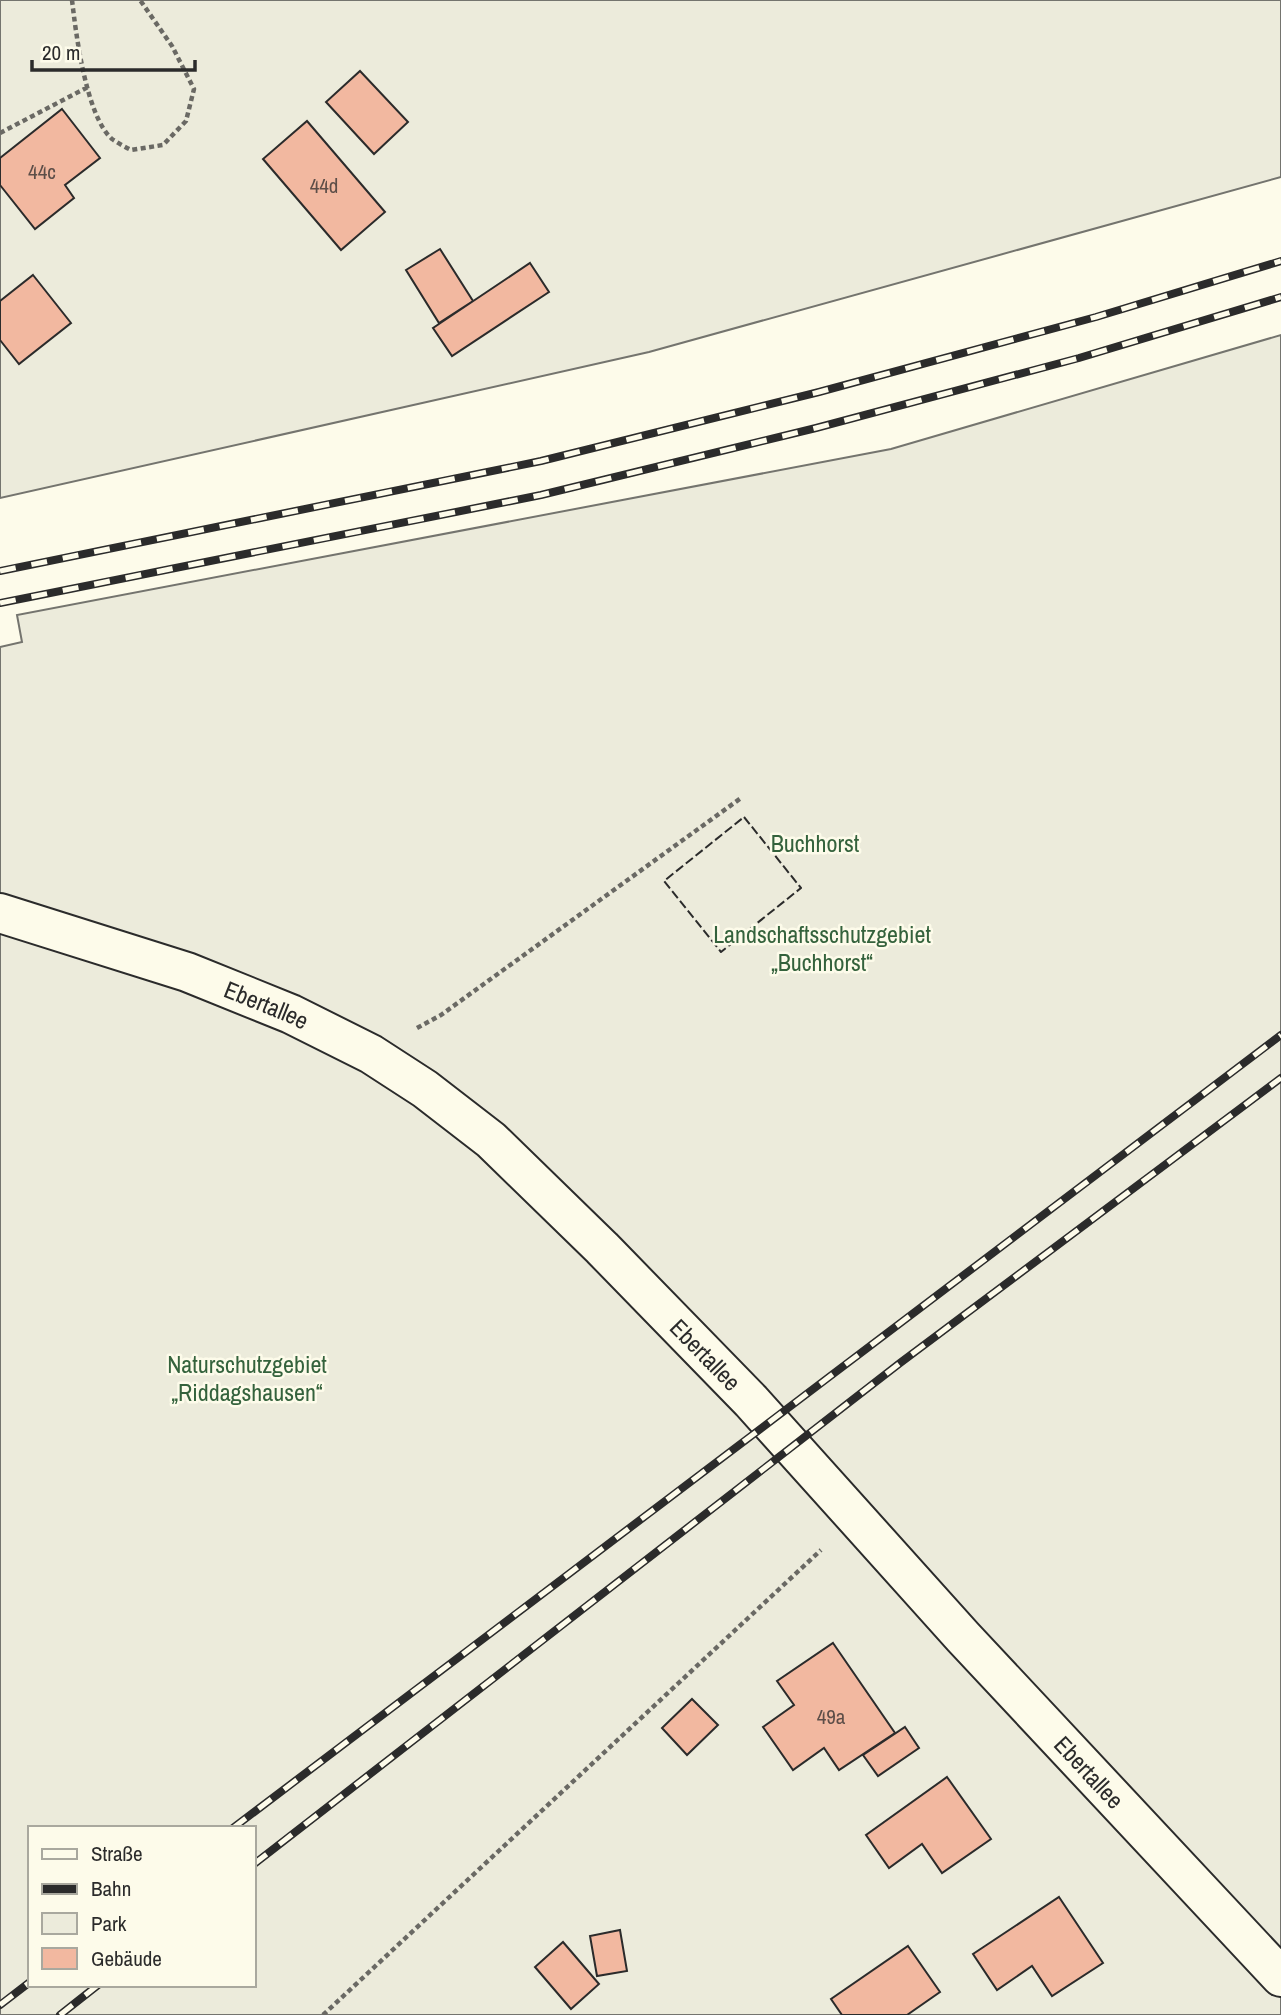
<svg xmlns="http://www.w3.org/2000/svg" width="1281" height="2015" viewBox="0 0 1281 2015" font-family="'Archivo Narrow',sans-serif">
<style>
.green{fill:#ecebdb;stroke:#74746e;stroke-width:2;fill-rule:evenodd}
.building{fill:#f2b8a0;stroke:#2b2b2b;stroke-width:2}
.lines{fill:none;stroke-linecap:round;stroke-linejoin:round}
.secondary-casing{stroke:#2b2b2b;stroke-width:42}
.path{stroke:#6a6964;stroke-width:4.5;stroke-dasharray:5 3.5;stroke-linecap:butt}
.secondary{stroke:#fdfbea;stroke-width:38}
.rail-casing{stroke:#2b2b2b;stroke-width:8}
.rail{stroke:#fdfbea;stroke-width:5;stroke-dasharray:16;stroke-linecap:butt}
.fence{stroke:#2b2b2b;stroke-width:2;stroke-dasharray:9 3.5;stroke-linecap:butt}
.labels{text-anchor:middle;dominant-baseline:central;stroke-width:5;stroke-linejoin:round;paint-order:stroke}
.number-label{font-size:21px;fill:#5d4e48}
.park-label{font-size:24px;fill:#34623c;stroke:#fdfbea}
.street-label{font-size:24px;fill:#2b2b2b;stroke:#fdfbea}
</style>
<rect width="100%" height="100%" fill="#fdfbea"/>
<path class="green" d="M0 0H1281V177L649 352 0 498Z
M1281 335V2015H0V647L22 642 17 615 891 449ZM30 1828H254V1985H30Z"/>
<path class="building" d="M360 71 408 122 374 154 326 102Z
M62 109 100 158 65 185 74 198 35 229 0 185V158Z
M307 121 385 212 341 250 263 159Z
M440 249 473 301 439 323 406 270Z
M530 263 549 292 452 356 433 328Z
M33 275 71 323 19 364 0 340V301Z
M833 1643 895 1733 839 1770 824 1748 793 1770 763 1727 794 1705 777 1681Z
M692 1699 718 1725 687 1755 662 1728Z
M905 1727 919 1748 878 1776 863 1755Z
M947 1777 991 1839 942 1873 922 1844 889 1868 866 1835Z
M1059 1897 1103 1963 1052 1996 1032 1966 997 1990 973 1954Z
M620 1930 627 1971 597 1976 590 1936Z
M563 1942 599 1984 571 2009 535 1967Z
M908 1946 940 1992 907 2015H842L831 1999Z"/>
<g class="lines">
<g class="secondary-casing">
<g id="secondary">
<path id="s1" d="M0 913 187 972 291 1014 371 1054 425 1089 491 1140 602 1248 751 1401 963 1637 1281 1977"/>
</g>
</g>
<path class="path" d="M72 0C76 34 86 116 112 139 118 143 125 147 131 150L163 145 186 121 194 89 172 46 140 0
M0 133 88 87
M417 1028 441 1015 741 798
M323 2015 821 1550"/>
<use href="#secondary" class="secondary"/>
<g class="rail-casing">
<path id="rail" d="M0 571 541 461 819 392 1096 317 1281 261
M0 603 541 495 816 428 1079 358 1281 297
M233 1828 1281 1035
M254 1864 900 1363 1281 1078
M0 2005 30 1982
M60 2015 98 1985"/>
</g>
<use href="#rail" class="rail"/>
<path class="fence" d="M744 817 801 888 721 952 664 881Z"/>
</g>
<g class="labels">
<g class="number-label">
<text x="42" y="171">44c</text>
<text x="324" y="185">44d</text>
<text x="831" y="1716">49a</text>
</g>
<g class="park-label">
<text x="815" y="843">Buchhorst</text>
<text x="822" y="934">Landschaftsschutzgebiet<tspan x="822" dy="28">„Buchhorst“</tspan></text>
<text x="247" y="1364">Naturschutzgebiet<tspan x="247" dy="28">„Riddagshausen“</tspan></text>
</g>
<g class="street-label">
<text stroke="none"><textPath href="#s1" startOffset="282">Ebertallee</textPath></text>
<text stroke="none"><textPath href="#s1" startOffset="849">Ebertallee</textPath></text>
<text stroke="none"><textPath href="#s1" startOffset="1416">Ebertallee</textPath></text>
</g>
</g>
<rect x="28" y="1826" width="228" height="161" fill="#fdfbea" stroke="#a9a89e" stroke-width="2"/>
<rect x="42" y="1849" width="35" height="10" fill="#fdfbea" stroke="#a9a89e" stroke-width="2"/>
<text x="91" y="1861" font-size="21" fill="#2b2b2b">Straße</text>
<rect x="42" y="1884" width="35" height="10" fill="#2b2b2b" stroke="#a9a89e" stroke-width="2"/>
<text x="91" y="1896" font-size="21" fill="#2b2b2b">Bahn</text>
<rect x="42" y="1913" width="35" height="21" fill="#ecebdb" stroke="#a9a89e" stroke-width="2"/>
<text x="91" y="1931" font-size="21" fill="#2b2b2b">Park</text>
<rect x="42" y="1948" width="35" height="21" fill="#f2b8a0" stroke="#a9a89e" stroke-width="2"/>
<text x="91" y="1966" font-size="21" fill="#2b2b2b">Gebäude</text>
<path d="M32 60v10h163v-10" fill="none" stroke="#2b2b2b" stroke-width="3.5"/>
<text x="42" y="60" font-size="21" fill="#2b2b2b" stroke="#fdfbea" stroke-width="5" paint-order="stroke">20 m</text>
</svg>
